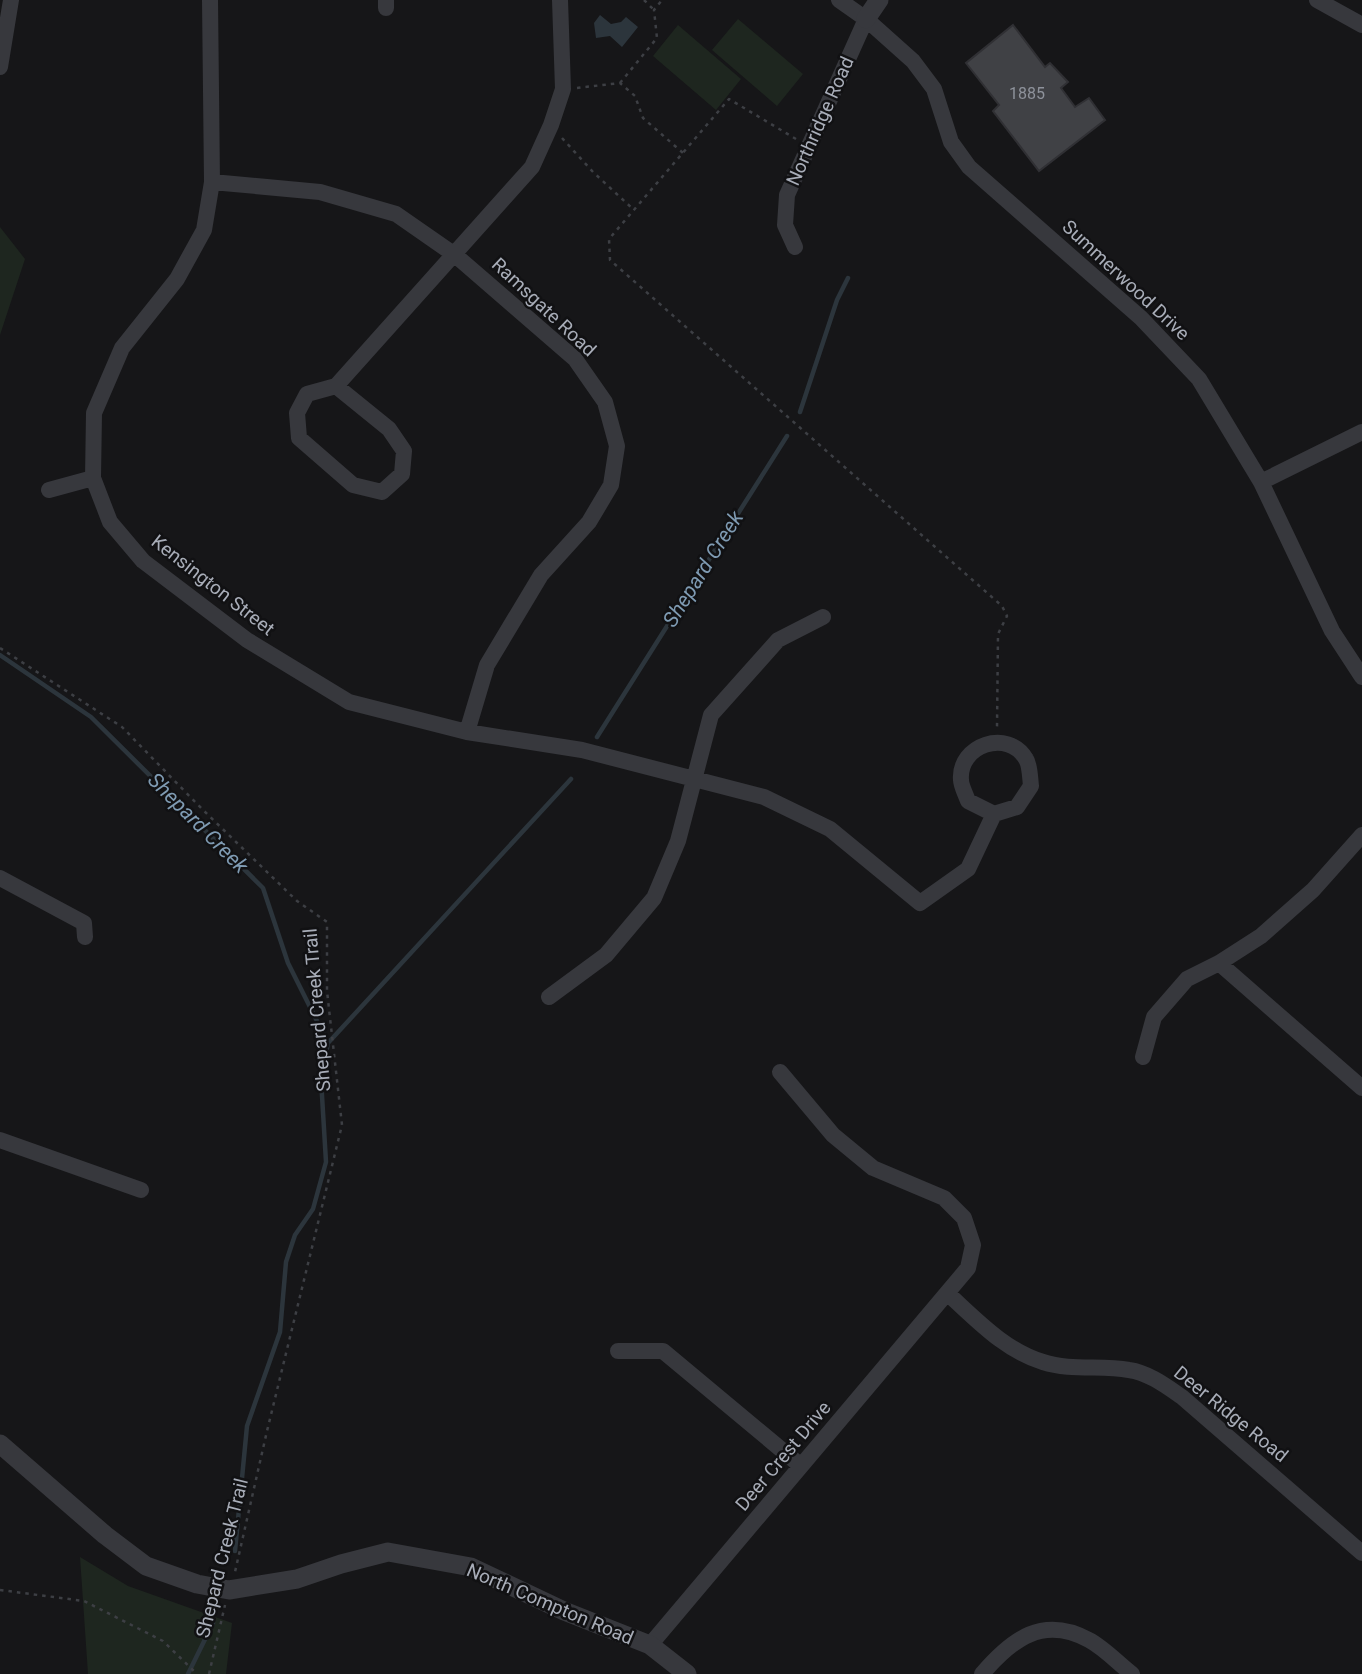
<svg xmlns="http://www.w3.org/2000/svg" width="1362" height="1674" viewBox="0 0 1362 1674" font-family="Roboto,sans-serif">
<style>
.green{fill:#1e261f}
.water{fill:#2c353c}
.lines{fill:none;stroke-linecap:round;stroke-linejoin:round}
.stream{stroke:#2c353c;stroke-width:4.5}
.building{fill:#404145;stroke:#303034;stroke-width:2}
.path{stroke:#3d3f44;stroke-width:2.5;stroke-dasharray:3.5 5;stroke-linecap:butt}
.minor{stroke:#37383d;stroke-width:16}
.tertiary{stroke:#37383d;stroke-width:19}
.labels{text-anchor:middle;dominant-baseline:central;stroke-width:5;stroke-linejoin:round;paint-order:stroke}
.number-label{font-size:16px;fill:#8e929b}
.street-label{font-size:19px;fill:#a8adb8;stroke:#111113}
.water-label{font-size:21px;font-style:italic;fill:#7f9bb3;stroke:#111113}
</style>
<rect width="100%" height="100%" fill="#161618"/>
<path class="green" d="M738 19 803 74 777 106 712 50Z
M678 25 741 79 716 110 653 56Z
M0 227 25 259 0 335Z
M80 1557 128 1586 232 1623 226 1674H88Z"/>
<path class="water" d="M600 15 611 24 621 22 626 17 638 27 622 47 610 36 596 38 594 23Z"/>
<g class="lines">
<path class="stream" d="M800 412 837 300 848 278
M0 655 91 717 263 888 288 963 328 1043
M597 737 787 436
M235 1551 247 1426 280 1332 286 1262 295 1235 313 1209 326 1162 321 1079 328 1043 571 779
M188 1674 213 1623"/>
</g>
<path class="building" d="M1013 25 1045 67 1050 63 1068 82 1061 88 1075 107 1089 98 1105 120 1039 171 993 111 999 105 966 63Z"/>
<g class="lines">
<path class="path" d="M644 0 654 10
M620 83 657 38 654 10 662 0
M577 88 620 83 635 96 643 118 683 153
M562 138 593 172 634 210
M796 139 729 99 609 239 610 260 1002 606 1007 616 998 634 997 728
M0 648 122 727 202 809 297 901 327 922V991L342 1125 267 1431 235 1572
M0 1590 84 1601 163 1641 197 1674
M209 1674 225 1605"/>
<path class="minor" d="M210 0 212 182 204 230 177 279 122 348 94 413 93 478 110 522 143 561 247 640 349 702 467 732 582 750 764 797 830 829 920 903 968 869 994 814 968 801C966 795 961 786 961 780 958 745 1008 728 1026 759 1030 765 1030 778 1031 786L1017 807 994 814
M386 0V8
M839 0 866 19 913 61 934 89 951 142 969 167 1141 318 1199 379 1261 482 1332 631 1362 677
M1317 0 1362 25
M0 67 11 0
M212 182 320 192 396 214 455 255 575 359 605 402 617 446 611 485 589 522 541 575 487 665 467 732
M795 247 785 225 787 195 866 19
M336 386 389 429 404 451 402 474 382 492 353 485 299 438 297 413 307 394 336 386 532 167 551 125 563 89 560 0
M1261 482 1362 432
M49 490 93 478
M0 878 84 923 85 937
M1219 963 1362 1088
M549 997 606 955 654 898 678 841 711 715 778 640 823 617
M1143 1057 1154 1017 1187 979 1219 963 1261 936 1313 890 1362 835
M0 1140 141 1190
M947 1293C977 1320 1004 1350 1043 1362 1071 1371 1101 1365 1129 1370 1149 1373 1166 1386 1182 1397L1362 1553
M618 1351H663L801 1466
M650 1645 968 1268 973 1245 964 1218 944 1198 873 1168 833 1135 780 1072
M982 1674C1012 1639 1043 1615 1089 1640 1104 1648 1118 1663 1132 1674"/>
<path class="tertiary" d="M866 19 879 0
M0 1444 105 1535 146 1566 197 1584 229 1590 297 1579 341 1564 388 1552 471 1567 564 1611 650 1645 687 1674"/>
</g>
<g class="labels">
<g class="number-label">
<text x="1027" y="93">1885</text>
</g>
<g class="street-label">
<text transform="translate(820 121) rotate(-66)">Northridge Road</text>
<text transform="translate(1126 280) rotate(43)">Summerwood Drive</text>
<text transform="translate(544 307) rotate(43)">Ramsgate Road</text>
<text transform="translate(213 585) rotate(38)">Kensington Street</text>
<text transform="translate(317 1010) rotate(-95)">Shepard Creek Trail</text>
<text transform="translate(1231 1414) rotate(39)">Deer Ridge Road</text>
<text transform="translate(783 1456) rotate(-50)">Deer Crest Drive</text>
<text transform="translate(222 1558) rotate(-76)">Shepard Creek Trail</text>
<text transform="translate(550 1604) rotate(23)">North Compton Road</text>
</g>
<g class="water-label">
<text transform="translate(703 569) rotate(-58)">Shepard Creek</text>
<text transform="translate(198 823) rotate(45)">Shepard Creek</text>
</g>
</g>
</svg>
